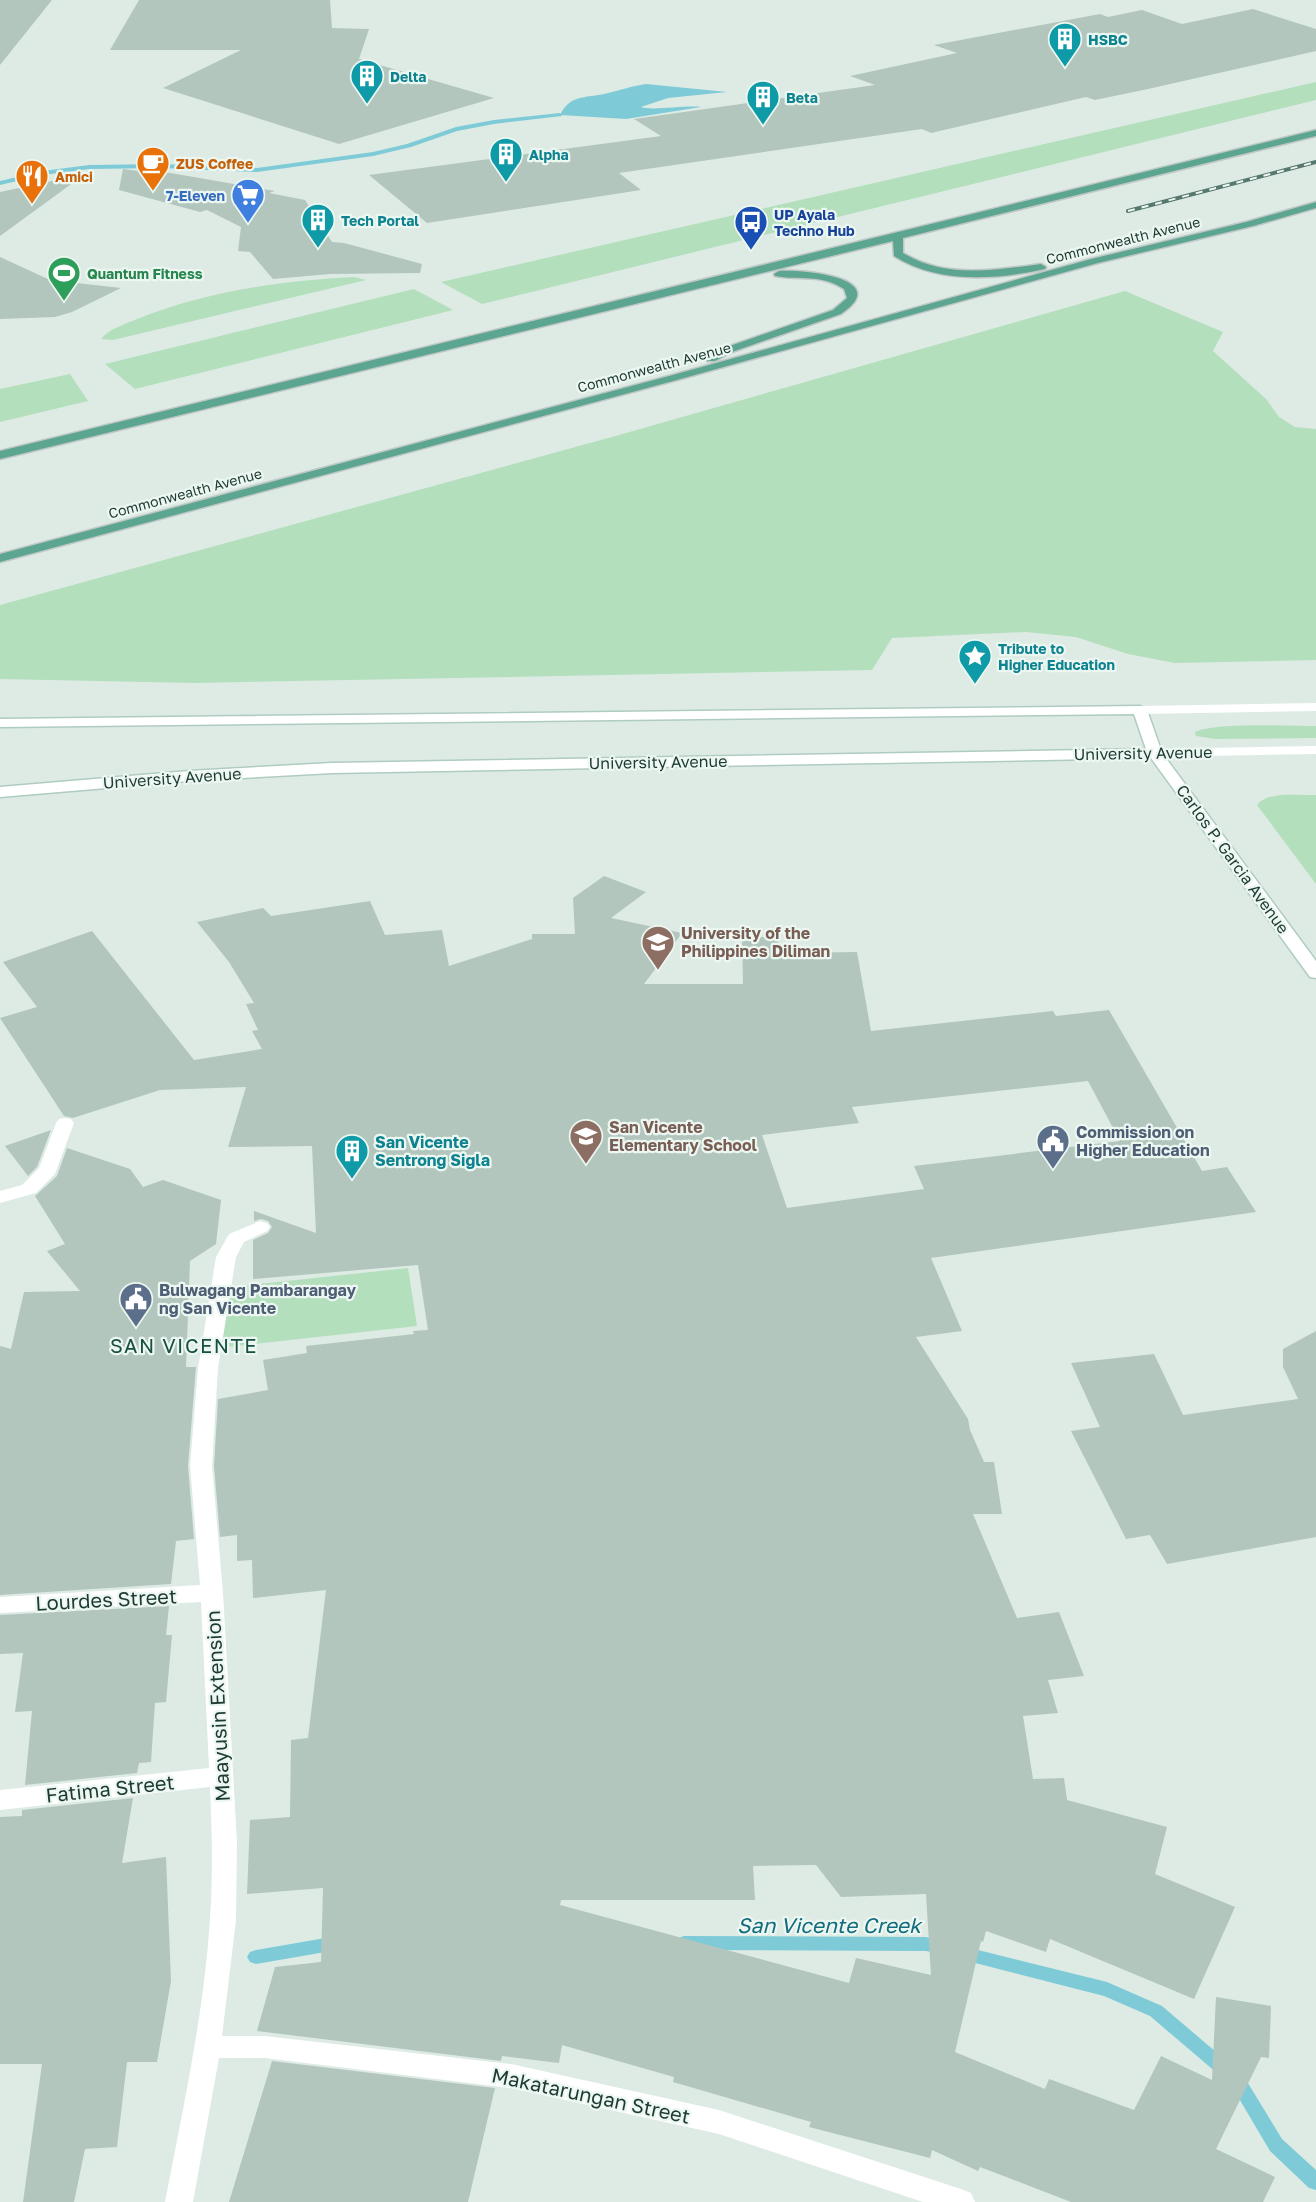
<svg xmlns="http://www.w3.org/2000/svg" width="1316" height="2202" viewBox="0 0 1316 2202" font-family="'Golos Text',sans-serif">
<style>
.green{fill:#b3dfbd}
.water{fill:#7ecbd7}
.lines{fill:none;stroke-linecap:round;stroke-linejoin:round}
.stream{fill:#7ecbd7;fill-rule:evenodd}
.building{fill:#b2c6bd;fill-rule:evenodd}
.secondary-casing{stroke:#afccc0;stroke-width:3}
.primary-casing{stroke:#c0c8c6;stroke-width:3}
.minor{fill:#fff;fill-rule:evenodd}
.tertiary{fill:#fff;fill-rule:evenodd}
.secondary{fill:#fff;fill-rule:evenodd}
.primary{fill:#5ca591;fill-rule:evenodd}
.rail-casing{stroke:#57786e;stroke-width:4}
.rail{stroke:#edf7f2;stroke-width:2;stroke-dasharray:7;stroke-linecap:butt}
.labels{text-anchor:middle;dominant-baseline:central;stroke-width:4.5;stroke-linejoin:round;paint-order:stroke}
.far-culture-label{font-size:14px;font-weight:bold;fill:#0d838f;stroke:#edf7f2;text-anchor:start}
.far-food-label{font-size:14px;font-weight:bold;fill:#c56008;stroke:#edf7f2;text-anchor:start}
.far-shop-label{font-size:14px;font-weight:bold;fill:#366cbe;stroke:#edf7f2;text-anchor:end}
.far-transit-label{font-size:14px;font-weight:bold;fill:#164399;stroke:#edf7f2;text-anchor:start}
.far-street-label{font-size:14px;fill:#1d3b32;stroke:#edf7f2}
.far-leisure-label{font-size:14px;font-weight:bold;fill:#27864d;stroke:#edf7f2;text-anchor:start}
.street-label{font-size:16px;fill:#1d3b32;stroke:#edf7f2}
.education-label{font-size:16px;font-weight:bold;fill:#785e54;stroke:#edf7f2;text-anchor:start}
.service-label{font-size:16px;font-weight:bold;fill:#4e5e75;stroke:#edf7f2;text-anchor:start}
.culture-label{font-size:16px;font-weight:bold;fill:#0d838f;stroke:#edf7f2;text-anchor:start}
.quarter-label{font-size:20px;letter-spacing:1.5px;fill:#174f40;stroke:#edf7f2}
.near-street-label{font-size:20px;fill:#1d3b32;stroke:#edf7f2}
.near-water-label{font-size:21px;font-style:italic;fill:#126d7d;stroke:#edf7f2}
</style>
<rect width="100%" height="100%" fill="#ddebe4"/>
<path class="green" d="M1316 82V100L482 304 441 282Z
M354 277 366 280 113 340 101 339C109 329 125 324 137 319 206 291 280 281 354 277Z
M414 289 453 310 135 389 105 364Z
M1125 291 1223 332 1213 351 1266 399 1279 417 1295 427 1316 429V660L1175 663 1128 654 1076 637 1026 632 892 638 872 670 195 683 0 679V605L619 435Z
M70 374 88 401 0 422V389Z
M1316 726V738L1215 739 1196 736 1195 732C1215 722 1290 726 1316 726Z
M1316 795V884L1257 805C1269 790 1299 796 1316 795Z
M408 1268 417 1326 217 1348 213 1289Z"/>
<path class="water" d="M646 84 727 92 668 98 641 107C651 111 686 105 701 107L626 119 560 115C570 95 584 98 604 94 618 91 631 86 646 84Z"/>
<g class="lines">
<path class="stream" d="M560 113 562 116 494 124 457 131 411 147 373 156 257 172 162 168 89 169 43 175 0 185V181L43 171 89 165 162 164 257 168 373 152 407 144 456 127 494 120Z
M337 1936 343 1938 345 1943 343 1948 337 1950 256 1964 250 1962 247 1957 250 1952 256 1950Z
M684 1936 926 1937 951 1943 954 1948 951 1953 945 1955 926 1951 684 1950 678 1948 676 1943 678 1938Z
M962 1946 1107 1982 1162 2006 1243 2075 1282 2139 1316 2170V2190L1309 2188 1270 2151 1231 2085 1150 2016 1104 1996 956 1958 953 1953 956 1948Z"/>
</g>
<path class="building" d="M0 0H52L0 65Z
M139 0H330L332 28 369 29 359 59 494 98 339 144 163 88 241 50H110Z
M1253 9 1316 29V51L1148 89 1095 100 1086 97 931 133 922 129 619 173 641 190 427 223 369 175 661 136 634 119 875 85 850 76 957 53 934 45 1100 14 1108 17 1142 10 1182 24Z
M123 169 146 172 147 169 275 191 269 193 305 200 332 242 344 243 422 264 420 273 330 274 273 279 250 252 238 251 241 227 207 210 200 212 119 190Z
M85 174 0 236V192Z
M0 257 50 280 121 288 72 312 55 317 0 319Z
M604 876 646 892 611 918 682 933 644 984H743L742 937H777L779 944H792V953L857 952 871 1031 1053 1011 1056 1016 1109 1010 1202 1171 1227 1167 1256 1212 931 1258 962 1331 916 1337 968 1419 970 1430 984 1462H994L1002 1514H973L1017 1618 1059 1612 1084 1676 1048 1680 1058 1713 1023 1716 1033 1779 1064 1778 1067 1800 1167 1827 1155 1874 1235 1907 1194 1999 1050 1939 1046 1952 986 1931 983 1942 981 1941 955 2052 1045 2089 1049 2079 1134 2110 1161 2056 1212 2080 1216 1997 1271 2006 1269 2058 1261 2057 1216 2149 1275 2177 1263 2202H1071L980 2167 978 2171 932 2150 930 2158 809 2127 811 2122 673 2082 674 2077 562 2045 559 2063 502 2056 501 2061 257 2031 275 1967 321 1962 323 1888 247 1894 250 1820 290 1817 291 1740 308 1738 326 1590 253 1598 252 1560 237 1561V1535L220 1537 214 1466 218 1399 268 1390 263 1360 307 1353 306 1346 414 1334 413 1331 428 1330 418 1265 253 1279V1240L268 1233 272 1227 268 1221 261 1219 254 1221V1211L316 1233 312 1146 228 1147 246 1087 160 1090 73 1118 64 1116 0 1018 37 1007 3 962 92 931 194 1060 262 1049 252 1031 258 1030 246 1004 254 1003 229 962 197 922 263 908 271 916 370 901 385 935 442 930 449 966 532 939V934H575L573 898ZM1088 1081 1120 1141 914 1166 924 1189 787 1208 762 1135 859 1123 852 1107ZM816 1865 841 1897 926 1894 931 1975 856 1958 849 1983 560 1905 561 1900H755L753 1866Z
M51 1130 37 1167 28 1176 5 1146Z
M67 1148 130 1169 143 1187 163 1180 221 1200 216 1244 190 1261 186 1367H196L188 1466 194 1539 176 1541 171 1584 0 1595V1346L11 1349 24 1292 80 1291 47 1251 65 1244 35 1196 57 1176Z
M1316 1331V1537L1167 1564 1150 1535 1126 1539 1071 1431 1100 1427 1071 1363 1154 1354 1183 1415 1298 1399 1283 1367V1349Z
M169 1606 166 1635H172L166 1702 155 1703 151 1762 139 1763 137 1773 25 1785 32 1711 15 1712 23 1653 0 1654V1615Z
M133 1798 122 1863 166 1857 171 1981 157 2062H127L117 2147 85 2149 74 2202H23L42 2064H0V1817L22 1816V1810Z
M272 2061 495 2088 468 2202H229Z"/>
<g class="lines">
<g class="secondary-casing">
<path id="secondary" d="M1140 706 1147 710 1162 753 1316 961V978L1310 977 1151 758 332 773 189 781 0 797V787L189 771 332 763 1146 749 1134 714 0 727V719Z"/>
</g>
<g class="primary-casing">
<path id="primary" d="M1316 130V136L903 238V253C946 279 994 270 1041 264L1046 267 1045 269C995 280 938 284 894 256L893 241 0 459V451Z
M1316 202V208L1253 226 1098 263 677 380 0 562V554L669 376 1091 259 1246 222Z
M779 271C803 269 894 278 841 314L732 352 715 361H707V357L724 348 833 310 847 298 844 289C819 273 801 281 775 276L774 274Z"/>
</g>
<path class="minor" d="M65 1118 71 1119 74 1123 55 1174 36 1193 0 1203V1191L22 1185 39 1168 56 1123 59 1119Z
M260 1221 267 1223 270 1227 267 1231 244 1242 236 1257 218 1368 212 1466 223 1593 237 1842 236 1920 222 2036H265L511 2064 719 2110 961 2189 971 2193 975 2202H923L719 2134 511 2088 265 2058H219L193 2202H165C183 2108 204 2014 210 1919 213 1875 212 1831 210 1787L0 1810V1790L209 1768 201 1602 0 1613V1597L200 1585 190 1466 198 1368 216 1257 229 1234Z"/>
<path class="tertiary" d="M1316 703V711L1140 714 1133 710 1140 706Z
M1316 746V754L1155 757 1148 753 1155 749Z"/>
<use href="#secondary" class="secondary"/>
<use href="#primary" class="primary"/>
<g class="rail-casing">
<path id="rail" d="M1128 211 1316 162"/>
</g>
<use href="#rail" class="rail"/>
</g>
<defs>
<g id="building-pin" transform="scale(1.725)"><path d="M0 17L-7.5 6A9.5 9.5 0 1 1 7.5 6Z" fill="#0f9aa8" stroke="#edf7f2"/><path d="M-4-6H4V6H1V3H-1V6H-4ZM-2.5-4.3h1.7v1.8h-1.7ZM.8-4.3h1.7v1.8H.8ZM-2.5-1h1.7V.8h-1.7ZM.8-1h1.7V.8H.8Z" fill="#fff"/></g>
<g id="cafe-pin" transform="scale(1.725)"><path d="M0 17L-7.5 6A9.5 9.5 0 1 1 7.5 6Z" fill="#e8710a" stroke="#edf7f2"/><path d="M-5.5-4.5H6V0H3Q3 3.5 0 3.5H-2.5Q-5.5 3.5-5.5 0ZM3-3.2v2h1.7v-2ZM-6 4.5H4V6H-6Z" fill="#fff"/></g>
<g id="restaurant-pin" transform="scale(1.725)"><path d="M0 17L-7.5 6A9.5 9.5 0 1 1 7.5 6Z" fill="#e8710a" stroke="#edf7f2"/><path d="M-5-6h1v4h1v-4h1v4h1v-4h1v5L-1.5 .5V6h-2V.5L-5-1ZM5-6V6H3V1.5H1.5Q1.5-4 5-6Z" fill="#fff"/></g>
<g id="supermarket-pin" transform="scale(1.725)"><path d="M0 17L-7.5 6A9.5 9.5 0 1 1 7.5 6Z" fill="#3f7fe0" stroke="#edf7f2"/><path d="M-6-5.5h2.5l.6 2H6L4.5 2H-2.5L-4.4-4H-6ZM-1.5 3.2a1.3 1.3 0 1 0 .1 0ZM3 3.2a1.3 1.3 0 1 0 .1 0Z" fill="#fff"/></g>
<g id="bus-pin" transform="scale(1.725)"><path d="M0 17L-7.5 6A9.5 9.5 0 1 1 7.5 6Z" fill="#1a4fb4" stroke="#edf7f2"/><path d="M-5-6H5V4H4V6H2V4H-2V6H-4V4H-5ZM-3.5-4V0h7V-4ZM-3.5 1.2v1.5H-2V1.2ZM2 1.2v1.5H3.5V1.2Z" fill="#fff"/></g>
<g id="stadium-pin" transform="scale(1.725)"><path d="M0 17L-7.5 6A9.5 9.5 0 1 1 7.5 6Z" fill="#2e9e5b" stroke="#edf7f2"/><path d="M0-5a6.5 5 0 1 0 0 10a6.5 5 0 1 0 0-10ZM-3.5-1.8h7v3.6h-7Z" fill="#fff"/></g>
<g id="sight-pin" transform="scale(1.725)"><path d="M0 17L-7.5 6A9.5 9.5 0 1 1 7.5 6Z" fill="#0f9aa8" stroke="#edf7f2"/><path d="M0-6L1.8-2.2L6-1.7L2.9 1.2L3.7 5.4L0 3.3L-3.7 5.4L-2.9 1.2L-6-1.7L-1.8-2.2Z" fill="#fff"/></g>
<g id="university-pin" transform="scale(1.725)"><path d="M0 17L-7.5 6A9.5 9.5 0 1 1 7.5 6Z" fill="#8d6e63" stroke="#edf7f2"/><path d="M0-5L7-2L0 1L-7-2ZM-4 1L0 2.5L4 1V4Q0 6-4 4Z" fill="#fff"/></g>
<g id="school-pin" transform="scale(1.725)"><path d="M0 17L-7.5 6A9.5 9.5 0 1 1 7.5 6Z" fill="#8d6e63" stroke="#edf7f2"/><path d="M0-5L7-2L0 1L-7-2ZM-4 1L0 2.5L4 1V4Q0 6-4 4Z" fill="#fff"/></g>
<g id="civic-pin" transform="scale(1.725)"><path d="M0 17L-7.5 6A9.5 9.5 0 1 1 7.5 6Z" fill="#5c6f8a" stroke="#edf7f2"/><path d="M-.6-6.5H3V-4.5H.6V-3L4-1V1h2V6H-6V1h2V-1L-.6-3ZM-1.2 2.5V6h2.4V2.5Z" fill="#fff"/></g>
</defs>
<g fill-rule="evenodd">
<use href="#building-pin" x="1065" y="39"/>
<use href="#building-pin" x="367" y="76"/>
<use href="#building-pin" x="763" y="97"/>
<use href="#building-pin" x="506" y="154"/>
<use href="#cafe-pin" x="153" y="163"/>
<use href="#restaurant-pin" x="32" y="176"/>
<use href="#supermarket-pin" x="248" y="195"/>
<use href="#building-pin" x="318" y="220"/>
<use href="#bus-pin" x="751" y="222"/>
<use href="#stadium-pin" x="64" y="273"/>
<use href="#sight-pin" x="975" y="656"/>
<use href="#university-pin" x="658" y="942"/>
<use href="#school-pin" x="586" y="1136"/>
<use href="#civic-pin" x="1053" y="1141"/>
<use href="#building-pin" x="352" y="1151"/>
<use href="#civic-pin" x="136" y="1299"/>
</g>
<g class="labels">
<g class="far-culture-label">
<text x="1088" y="39">HSBC</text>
<text x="390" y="76">Delta</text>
<text x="786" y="97">Beta</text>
<text x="529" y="154">Alpha</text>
<text x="341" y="220">Tech Portal</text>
<text x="998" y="648">Tribute to<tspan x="998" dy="16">Higher Education</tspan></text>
</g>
<g class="far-food-label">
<text x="176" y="163">ZUS Coffee</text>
<text x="55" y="176">Amici</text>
</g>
<g class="far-shop-label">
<text x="225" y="195">7-Eleven</text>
</g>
<g class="far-transit-label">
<text x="774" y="214">UP Ayala<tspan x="774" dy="16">Techno Hub</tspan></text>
</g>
<g class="far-street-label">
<text transform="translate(1123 240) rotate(-14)">Commonwealth Avenue</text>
<text transform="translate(654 367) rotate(-15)">Commonwealth Avenue</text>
<text transform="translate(185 493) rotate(-15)">Commonwealth Avenue</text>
</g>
<g class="far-leisure-label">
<text x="87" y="273">Quantum Fitness</text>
</g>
<g class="street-label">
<text transform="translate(1143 753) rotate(-1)">University Avenue</text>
<text transform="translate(658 762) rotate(-1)">University Avenue</text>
<text transform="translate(172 778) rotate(-4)">University Avenue</text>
<text transform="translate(1233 859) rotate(54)">Carlos P. Garcia Avenue</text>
</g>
<g class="education-label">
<text x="681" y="933">University of the<tspan x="681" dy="18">Philippines Diliman</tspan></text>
<text x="609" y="1127">San Vicente<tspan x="609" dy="18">Elementary School</tspan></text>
</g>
<g class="service-label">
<text x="1076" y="1132">Commission on<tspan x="1076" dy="18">Higher Education</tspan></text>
<text x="159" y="1290">Bulwagang Pambarangay<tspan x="159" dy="18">ng San Vicente</tspan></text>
</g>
<g class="culture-label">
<text x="375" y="1142">San Vicente<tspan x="375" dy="18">Sentrong Sigla</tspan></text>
</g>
<g class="quarter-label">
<text x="184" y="1345">SAN VICENTE</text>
</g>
<g class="near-street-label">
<text transform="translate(106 1599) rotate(-3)">Lourdes Street</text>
<text transform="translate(217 1706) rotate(-93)">Maayusin Extension</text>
<text transform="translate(110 1788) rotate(-6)">Fatima Street</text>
<text transform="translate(591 2095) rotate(12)">Makatarungan Street</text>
</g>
<g class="near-water-label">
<text x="829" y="1925">San Vicente Creek</text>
</g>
</g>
</svg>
